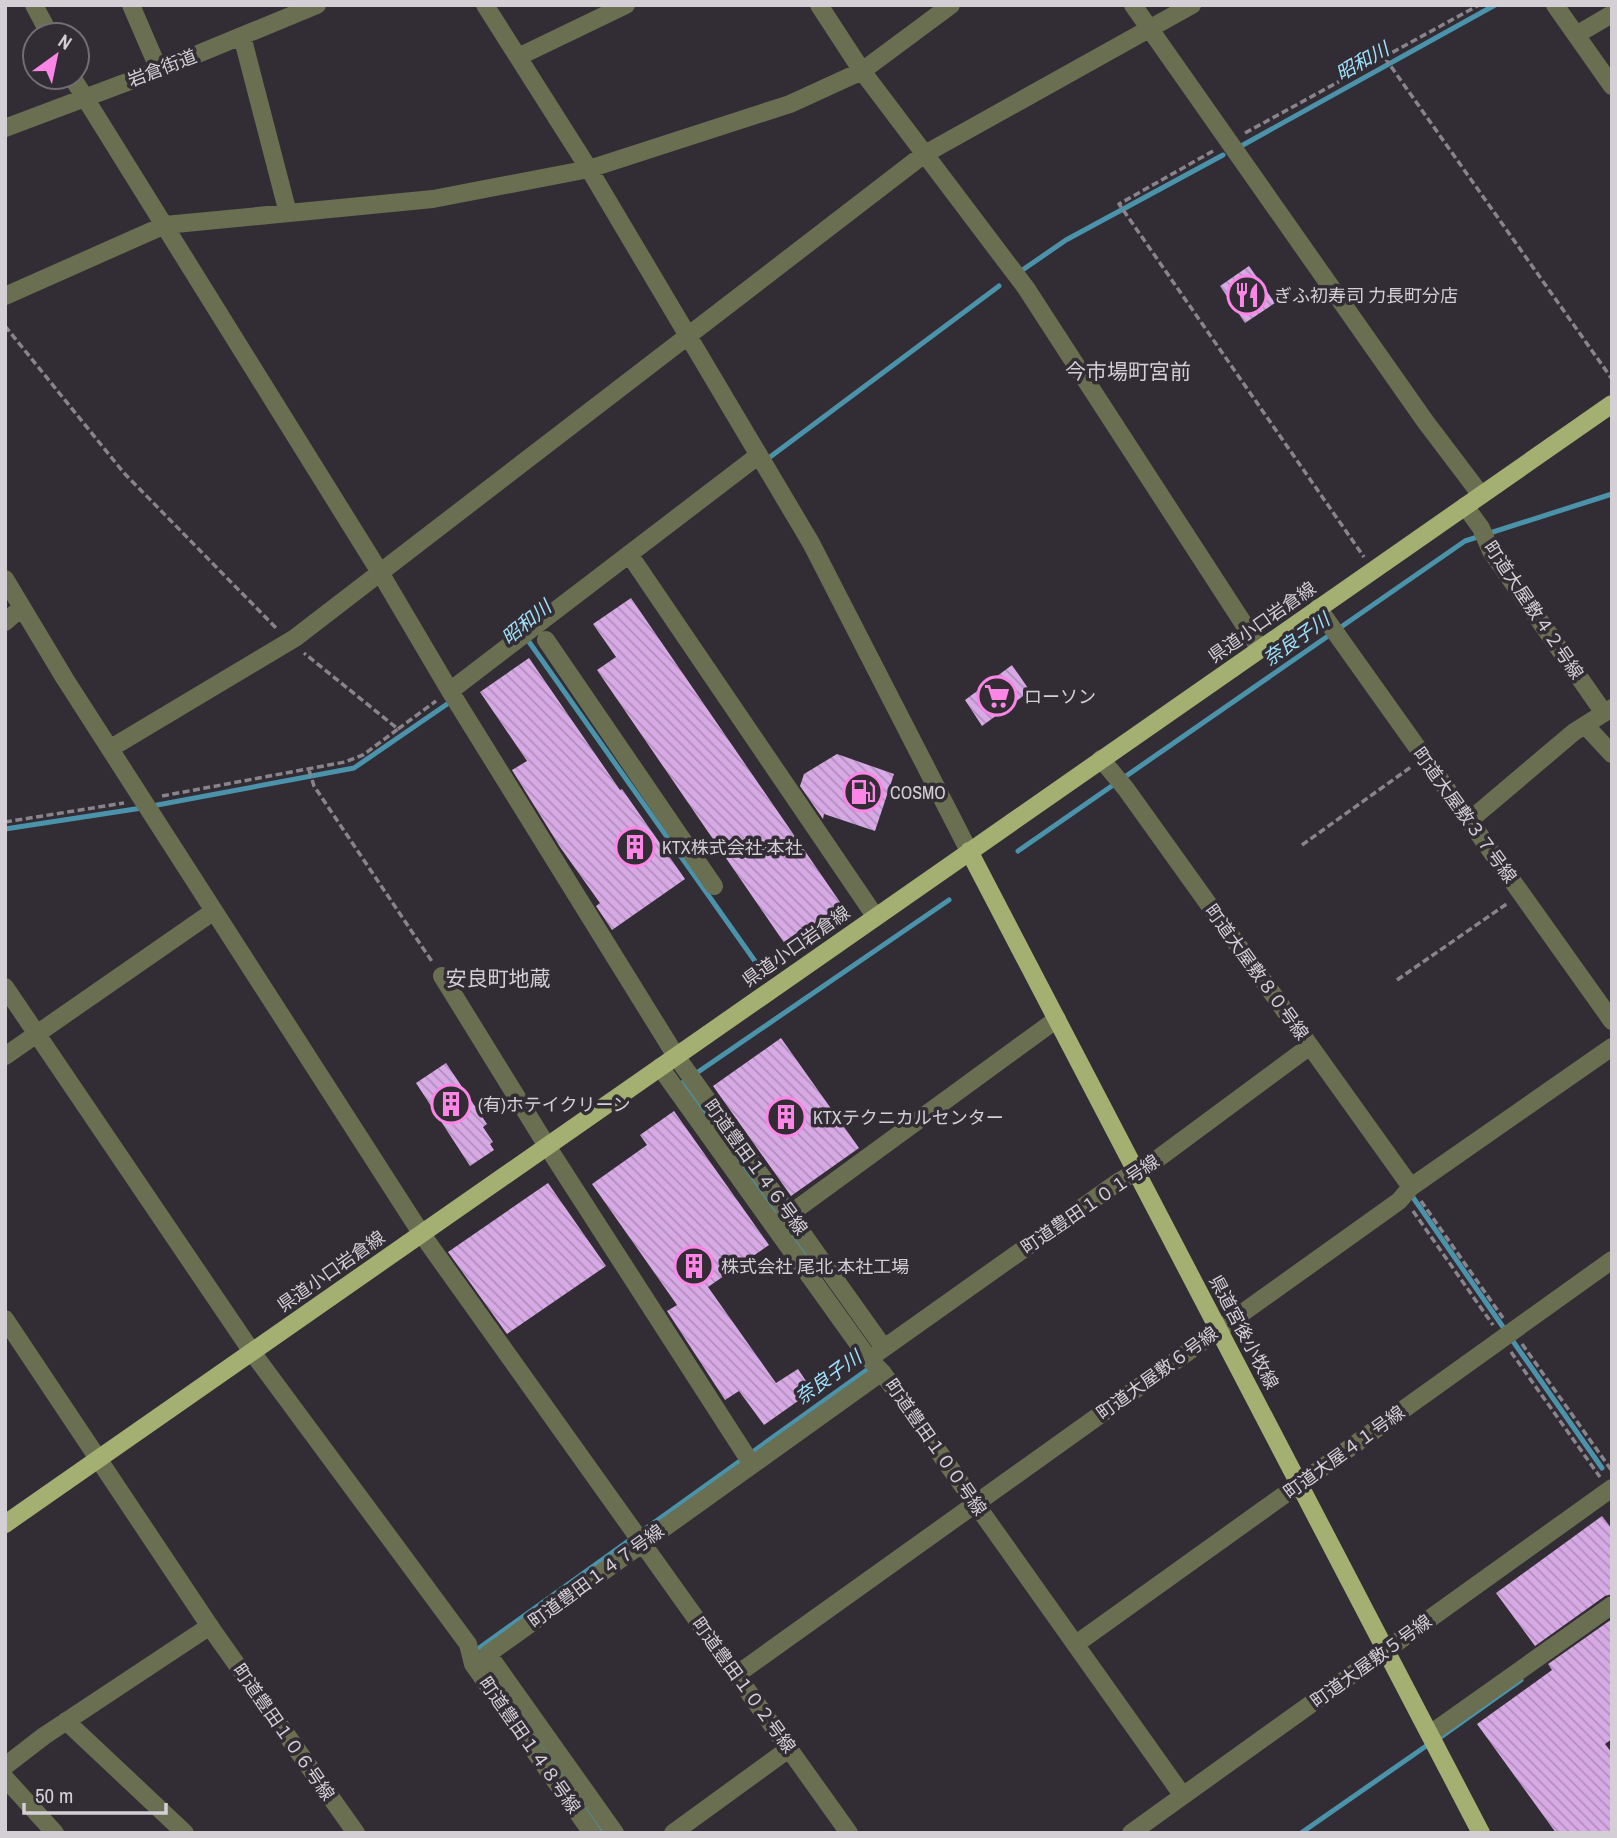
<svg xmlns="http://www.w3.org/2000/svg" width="1617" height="1838" viewBox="0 0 1617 1838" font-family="'Archivo Narrow','Noto Sans JP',sans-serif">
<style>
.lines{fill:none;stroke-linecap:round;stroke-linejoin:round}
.stream{stroke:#4a93aa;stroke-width:5}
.building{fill:url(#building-back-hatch)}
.path{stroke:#89848b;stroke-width:3.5;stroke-dasharray:7 3.5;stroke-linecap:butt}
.minor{stroke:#6a6f52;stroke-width:18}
.major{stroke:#a4af72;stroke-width:18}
.labels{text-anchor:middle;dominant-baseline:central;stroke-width:7;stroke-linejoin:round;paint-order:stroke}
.street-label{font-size:18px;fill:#d3cfd5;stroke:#322c34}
.poi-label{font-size:18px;fill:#d3cfd5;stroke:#322c34;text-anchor:start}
.water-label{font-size:19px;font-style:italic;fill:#9fe2fc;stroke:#322c34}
.quarter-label{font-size:21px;fill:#d3cfd5;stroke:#322c34}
</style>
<defs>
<pattern id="building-back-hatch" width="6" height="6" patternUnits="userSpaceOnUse" patternTransform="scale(1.75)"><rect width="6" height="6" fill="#d7a9e5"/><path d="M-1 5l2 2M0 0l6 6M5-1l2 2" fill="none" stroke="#b18ebc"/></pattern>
</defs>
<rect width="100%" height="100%" fill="#322c34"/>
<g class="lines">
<path class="stream" d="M1243 145 1495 5
M1021 271 1066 240 1223 155
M766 460 999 286
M527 639 757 964
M152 806 354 768 453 700
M5 829 142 808
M1018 851 1465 541 1612 494
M1412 1196 1503 1327
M812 1265 682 1083 949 900
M1510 1337 1602 1468
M475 1651 871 1367
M516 1710 604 1833
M1438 1739 1521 1680
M1301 1833 1429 1744"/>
</g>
<path class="building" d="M1249 266 1275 303 1245 323 1220 286Z
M631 598 842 905 785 944 597 670 616 657 593 624Z
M529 658 620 790 622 789 685 879 612 930 596 906 600 903 560 847 512 770 527 761 480 692Z
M1012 665 1030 691 982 726 965 700Z
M837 754 894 774 875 831 824 814 823 819 800 786 804 774Z
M781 1038 859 1148 791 1196 713 1086Z
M446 1063 487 1124 483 1127 493 1142 490 1144 494 1150 470 1166 416 1083Z
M674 1111 769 1245 708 1287 776 1383 798 1369 808 1384 801 1389 805 1396 764 1425 739 1391 725 1400 667 1311 677 1305 592 1184 647 1145 640 1135Z
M548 1183 606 1266 507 1334 448 1252Z
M1602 1516 1612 1529V1594L1605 1596 1535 1646 1496 1593Z
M1612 1619V1739L1605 1744 1612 1753V1833H1556L1477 1724 1552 1670 1548 1664Z"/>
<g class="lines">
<path class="path" d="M1385 58 1612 379
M1245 133 1479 5
M1213 151 1119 204 1364 557
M5 326 124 473 277 629
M398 729 436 701
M309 770 314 786 433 963
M162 796 345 762 363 755 398 729 304 653
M5 822 124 803
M1302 845 1411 767
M1397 980 1508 903
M1421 1201 1503 1318
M1413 1211 1493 1325
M1522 1344 1612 1471
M1511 1352 1600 1477"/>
<path class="minor" d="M34 5 50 35
M131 5 159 70
M485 5 589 169 811 543 969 851
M819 5 862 71 1026 288 1260 649
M1133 5 1425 421 1481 495
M1555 5 1612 86
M1576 35 1612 14
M242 36 288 213
M518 57 626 5
M72 77 381 574 450 691 676 1056 884 1348
M5 128 159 70 317 5
M5 296 165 225 433 199 589 169 790 104 862 71 951 5
M1465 506 1481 528 1491 551 1604 713
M629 554 875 916
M5 579 65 679 421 1233 849 1833
M1318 608 1612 1021
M5 622 21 608
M546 640 714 886
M450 691 759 455
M1585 725 1612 754
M111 748 295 638 923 155 1192 5
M1101 759 1126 789 1411 1187
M1470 820 1574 732 1612 708
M442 976 547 1146 751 1463
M5 987 252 1352 468 1644 473 1664 592 1833
M5 1056 214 911
M660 1067 869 1359 882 1372 1183 1796
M783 1219 1057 1019
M5 1319 213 1631 356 1833
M877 1353 1118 1182 1156 1160 1310 1046
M1076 1644 1612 1260
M736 1675 1399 1201 1411 1187 1612 1047
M66 1721 185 1833
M1430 1734 1612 1605
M5 1766 44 1736 210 1626
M5 1778 55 1833
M615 1833 488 1654 882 1372
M673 1833 790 1748
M1131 1833 1612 1488"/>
<path class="major" d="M969 851 1481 1833
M5 1524 1612 404"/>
</g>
<defs>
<g id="restaurant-ring" transform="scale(2.0125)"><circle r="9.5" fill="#322c34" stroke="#fb86e5" stroke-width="1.5"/><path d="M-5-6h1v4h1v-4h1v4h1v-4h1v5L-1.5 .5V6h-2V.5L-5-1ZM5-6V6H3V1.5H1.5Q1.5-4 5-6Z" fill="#fb86e5"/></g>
<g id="supermarket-ring" transform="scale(2.0125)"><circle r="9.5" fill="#322c34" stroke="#fb86e5" stroke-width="1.5"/><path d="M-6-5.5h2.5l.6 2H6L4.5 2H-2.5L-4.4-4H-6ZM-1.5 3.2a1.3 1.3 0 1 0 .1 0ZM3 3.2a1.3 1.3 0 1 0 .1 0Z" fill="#fb86e5"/></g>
<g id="fuel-ring" transform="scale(2.0125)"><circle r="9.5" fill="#322c34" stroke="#fb86e5" stroke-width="1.5"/><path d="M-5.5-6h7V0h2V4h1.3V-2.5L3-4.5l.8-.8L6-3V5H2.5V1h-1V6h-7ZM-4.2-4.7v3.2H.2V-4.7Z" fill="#fb86e5"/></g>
<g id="building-ring" transform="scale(2.0125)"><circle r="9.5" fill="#322c34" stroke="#fb86e5" stroke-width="1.5"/><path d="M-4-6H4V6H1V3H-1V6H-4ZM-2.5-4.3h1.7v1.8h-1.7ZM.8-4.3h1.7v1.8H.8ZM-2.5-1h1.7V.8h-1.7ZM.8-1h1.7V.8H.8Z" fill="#fb86e5"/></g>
</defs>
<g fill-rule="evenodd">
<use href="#restaurant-ring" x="1247" y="295"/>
<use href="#supermarket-ring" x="997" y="696"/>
<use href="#fuel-ring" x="863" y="792"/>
<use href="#building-ring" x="635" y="847"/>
<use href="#building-ring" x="451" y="1104"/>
<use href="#building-ring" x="786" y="1117"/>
<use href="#building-ring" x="694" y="1266"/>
</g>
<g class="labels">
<g class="street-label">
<text transform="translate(162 68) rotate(-21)">岩倉街道</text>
<text transform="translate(1534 610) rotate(56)">町道大屋敷４２号線</text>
<text transform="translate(1262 622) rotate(-35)">県道小口岩倉線</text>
<text transform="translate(1465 815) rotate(54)">町道大屋敷３７号線</text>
<text transform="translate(796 946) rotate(-35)">県道小口岩倉線</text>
<text transform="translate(1257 972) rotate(54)">町道大屋敷８０号線</text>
<text transform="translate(756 1167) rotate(54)">町道豊田１４６号線</text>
<text transform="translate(1090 1204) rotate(-34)">町道豊田１０１号線</text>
<text transform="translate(331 1271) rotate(-35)">県道小口岩倉線</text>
<text transform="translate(1244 1332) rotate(62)">県道宮後小牧線</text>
<text transform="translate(1157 1373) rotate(-36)">町道大屋敷６号線</text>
<text transform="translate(936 1447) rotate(55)">町道豊田１００号線</text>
<text transform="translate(1344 1452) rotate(-36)">町道大屋４１号線</text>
<text transform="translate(596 1576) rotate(-36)">町道豊田１４７号線</text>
<text transform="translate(1371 1661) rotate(-36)">町道大屋敷５号線</text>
<text transform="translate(744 1685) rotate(54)">町道豊田１０２号線</text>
<text transform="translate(284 1732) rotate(55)">町道豊田１０６号線</text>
<text transform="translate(530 1745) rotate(55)">町道豊田１４８号線</text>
</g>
<g class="poi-label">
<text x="1274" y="295">ぎふ初寿司 力長町分店</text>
<text x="1024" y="696">ローソン</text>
<text x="890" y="792">COSMO</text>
<text x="662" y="847">KTX株式会社 本社</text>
<text x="478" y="1104">(有)ホテイクリーン</text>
<text x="813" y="1117">KTXテクニカルセンター</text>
<text x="721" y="1266">株式会社 尾北 本社工場</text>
</g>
<g class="water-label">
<text transform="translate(1362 61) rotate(-29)">昭和川</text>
<text transform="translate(526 622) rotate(-39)">昭和川</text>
<text transform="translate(1296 639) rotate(-35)">奈良子川</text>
<text transform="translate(828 1377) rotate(-36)">奈良子川</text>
</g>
<g class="quarter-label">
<text x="1128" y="371">今市場町宮前</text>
<text x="498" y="978">安良町地蔵</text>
</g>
</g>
<rect width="1617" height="1838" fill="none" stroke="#d3cfd5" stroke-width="14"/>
<g transform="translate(56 56) rotate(33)"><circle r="33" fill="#322c34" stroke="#726d74" stroke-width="2"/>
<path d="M0-5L12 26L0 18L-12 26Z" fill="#fb86e5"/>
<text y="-10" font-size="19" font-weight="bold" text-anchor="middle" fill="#d3cfd5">N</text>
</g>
<path d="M24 1803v10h142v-10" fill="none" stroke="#d3cfd5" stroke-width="3.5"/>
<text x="35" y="1803" font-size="21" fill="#d3cfd5" stroke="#322c34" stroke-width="5" paint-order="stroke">50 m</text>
</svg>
